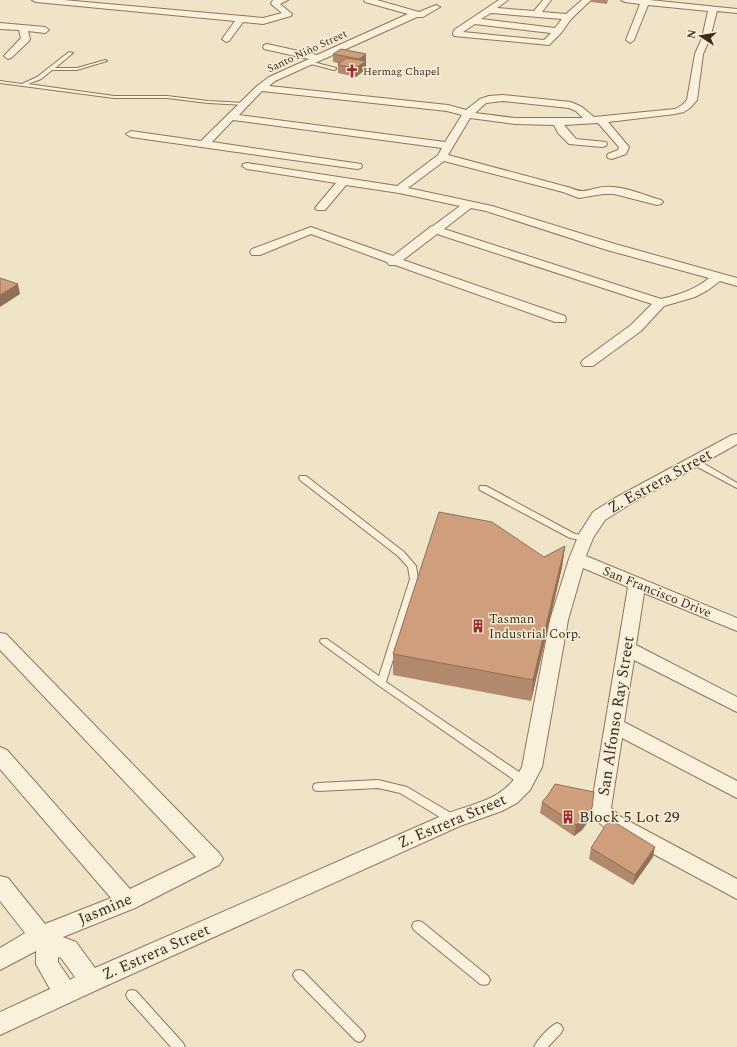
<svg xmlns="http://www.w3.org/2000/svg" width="737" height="1047" viewBox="0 0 737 1047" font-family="Spectral,serif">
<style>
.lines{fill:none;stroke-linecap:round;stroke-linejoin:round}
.service-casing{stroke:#8d765c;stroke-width:2}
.minor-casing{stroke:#8d765c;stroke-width:2}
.service{fill:#faf1dc;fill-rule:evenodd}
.minor{fill:#faf1dc;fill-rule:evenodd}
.wall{fill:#b2896c}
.shaded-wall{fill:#916f58}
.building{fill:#cf9f7d;stroke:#916f58}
.labels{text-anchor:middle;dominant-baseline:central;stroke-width:3;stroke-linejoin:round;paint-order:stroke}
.far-street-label{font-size:11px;fill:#3d2e20;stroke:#f7eed8}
.far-poi-label{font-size:11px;fill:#3d2e20;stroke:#f7eed8;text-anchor:start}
.street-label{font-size:13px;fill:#3d2e20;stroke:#f7eed8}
.poi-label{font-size:13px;fill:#3d2e20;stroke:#f7eed8;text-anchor:start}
.near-street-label{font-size:16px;fill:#3d2e20;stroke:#f7eed8}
.near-poi-label{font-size:16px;fill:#3d2e20;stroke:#f7eed8;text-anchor:start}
</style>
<rect width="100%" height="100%" fill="#f0e4c8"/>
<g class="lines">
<g class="service-casing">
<path id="service" d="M69 52 73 53 55 68H77L105 60 107 61 77 70H52L41 79 28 84 114 96H167L208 101 245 103 247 104 245 105 208 103 167 98H114L0 83V81L22 84 37 77Z
M309 61 336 68V69L334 70 307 63V62Z
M692 460H698L737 483V488L692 464 691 462Z
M300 476H306L404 552 416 566 418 579 386 682 528 778 529 781 528 784 524 785 520 784 378 685 321 643 320 641 321 639H327L379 676 410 579 408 567 398 556 300 480 299 478Z
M480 486H486L575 534 588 536 589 538 585 541 570 538 480 490 479 488Z
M378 780 407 787 456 816 457 819 456 822 452 823 448 822 400 793 378 788 318 791 314 790 313 787 314 784 318 783Z
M418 921 422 922 488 976 490 980 488 984 484 985 480 984 414 930 412 926 414 922Z
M299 970 303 971 363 1032 365 1036 363 1040 359 1042 355 1040 295 979 293 975 295 971Z
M132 990 136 991 183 1043 185 1047H171L128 999 126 995 128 991Z
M557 1023 561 1025 563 1029 561 1033 548 1047H534C538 1039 549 1027 557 1023Z"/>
</g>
<g class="minor-casing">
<path id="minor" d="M32 0H63L263 18 282 13 271 4 273 0H288L280 4 292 14 291 16 263 24 243 22 229 41 226 42 222 39 235 21 36 2Z
M364 0H377L419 12 436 5 440 7 423 17H417L275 81 269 86 448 105 466 110 480 99 489 96 503 95 571 102 582 107 594 117 675 109 682 105 687 100 695 54 702 38 708 11 648 5 634 40 630 43 626 40 640 4 625 2 621 0H650L737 9V13L717 11 710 38 703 54 697 100 691 107 684 112 675 114 608 122 629 147 626 154 612 159 608 158 607 156 608 154 618 150 619 147 598 123 564 125 576 139 606 142 607 144 606 146 602 147 569 144 558 133 554 125 515 124 470 118 448 155 571 188C585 195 590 188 604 187 622 185 643 195 661 200L663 202 661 204 657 205 614 194H603L579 198 563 192 444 161 408 188 492 206 615 244 737 278V286L720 281 708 290 695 297 664 306 641 331 593 366H583L581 363 583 360 631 325 652 304 437 234 403 260 565 316 566 319 565 322H555L395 265H389L387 262 311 234 260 255H252L250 252 252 249 311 227 393 256 428 229 430 227 433 226 460 206 399 193 346 185 325 210H317L315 208 336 183 247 169 242 166 243 164 247 163 397 186 438 155 442 148 233 120 212 142 361 164 362 166 361 168 357 169 131 137 126 134 131 131 201 141 257 86 269 77 309 59 264 49 263 47 264 45 267 44 317 55 408 14 365 2ZM262 91 447 111 462 115 445 142 239 115ZM503 101 569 108 576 111 583 118H515L475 113 486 103ZM471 208 486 211 607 250 709 278C695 290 678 295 661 299L444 229Z
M499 0H508L497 8 534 11 543 0H551L542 12 566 14 582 0H591L571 19 561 33 549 45 454 36 453 34 454 30ZM491 13 562 19 555 28 481 19ZM475 24 551 33 544 40 463 32Z
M0 23 45 27 49 30 45 33 28 31 30 39 29 41 11 58 8 59 4 56 21 38 19 30 0 29Z
M737 434V444L627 506 605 520 593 538 586 556 737 618V631L644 593 636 645 737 697V712L634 660 624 722 737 781V798L622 738 611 808 621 817 737 879V899L607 829 598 822 591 808 628 587 583 568 568 620 542 767 530 790 517 803 502 811 460 826 99 989 0 1035V1012L50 989 36 964V951L0 970V948L25 933 0 901V876L8 878 45 924 111 898 0 769V747L7 750 130 889 196 857 0 650V633L6 634 219 853 223 859 219 865 135 908 63 937 76 942 95 968 446 814C478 802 505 800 522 767L550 620 569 559 579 534 593 512 615 498 732 435ZM58 957 61 958 75 977 70 980 58 962Z"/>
</g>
<use href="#service" class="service"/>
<use href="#minor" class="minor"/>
</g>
<path class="wall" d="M592 0H608L607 4 591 2Z
M333 54H366V69L356 77 338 73V63L333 62Z
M565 546 562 567 531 701 393 675V654L544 557Z
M542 802 592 808 590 819 582 830 574 836 540 813Z
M591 848 653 857 633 885 589 859Z"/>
<path class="shaded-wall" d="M366 54V69L356 77V68L359 66V59Z
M18 284 20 294 0 307V295Z
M565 546 562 567 531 701 533 680Z
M592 808 590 819 582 830 574 836 576 825Z
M655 847 653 857 633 885 635 875Z"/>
<path class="building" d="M341 49 366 54 359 59 333 54Z
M347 58 366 61 356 68 338 65 340 63H338Z
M0 278 18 284 0 295Z
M439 512 492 522 544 557 565 546 533 680 393 654Z
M555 784 594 792 592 808 584 819 576 825 542 802 548 795Z
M611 820 655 847 635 875 591 848 607 823Z"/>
<defs>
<g id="church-bare" transform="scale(1.08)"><path d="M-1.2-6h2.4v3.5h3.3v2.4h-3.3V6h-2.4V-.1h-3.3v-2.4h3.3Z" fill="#9e2a2b" stroke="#f7eed8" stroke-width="2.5" paint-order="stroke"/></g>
<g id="building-bare" transform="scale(1.08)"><path d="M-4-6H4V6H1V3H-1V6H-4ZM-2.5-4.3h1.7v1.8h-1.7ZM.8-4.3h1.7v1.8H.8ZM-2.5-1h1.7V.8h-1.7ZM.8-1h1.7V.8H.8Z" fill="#9e2a2b" stroke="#f7eed8" stroke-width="2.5" paint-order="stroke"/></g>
</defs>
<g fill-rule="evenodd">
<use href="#church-bare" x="352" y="71"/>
<use href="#building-bare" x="478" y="626"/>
<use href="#building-bare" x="568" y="817"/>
</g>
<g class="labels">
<g class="far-street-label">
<text transform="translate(307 51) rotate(-25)">Santo Niño Street</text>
</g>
<g class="far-poi-label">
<text x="363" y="71">Hermag Chapel</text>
</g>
<g class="street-label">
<text transform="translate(657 592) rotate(22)">San Francisco Drive</text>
</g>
<g class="poi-label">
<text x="489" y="619">Tasman<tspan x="489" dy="15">Industrial Corp.</tspan></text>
</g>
<g class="near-street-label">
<text transform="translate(660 481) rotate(-29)">Z. Estrera Street</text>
<text transform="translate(616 716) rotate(-81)">San Alfonso Ray Street</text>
<text transform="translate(452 821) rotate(-23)">Z. Estrera Street</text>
<text transform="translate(105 909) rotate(-23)">Jasmine</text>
<text transform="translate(156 952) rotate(-24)">Z. Estrera Street</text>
</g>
<g class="near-poi-label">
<text x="579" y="817">Block 5 Lot 29</text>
</g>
</g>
<g transform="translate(701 36) rotate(282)" stroke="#f7eed8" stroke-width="3" paint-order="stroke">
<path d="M0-3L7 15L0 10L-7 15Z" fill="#3d2e20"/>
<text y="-6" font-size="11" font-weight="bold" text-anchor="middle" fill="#3d2e20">N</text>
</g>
</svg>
